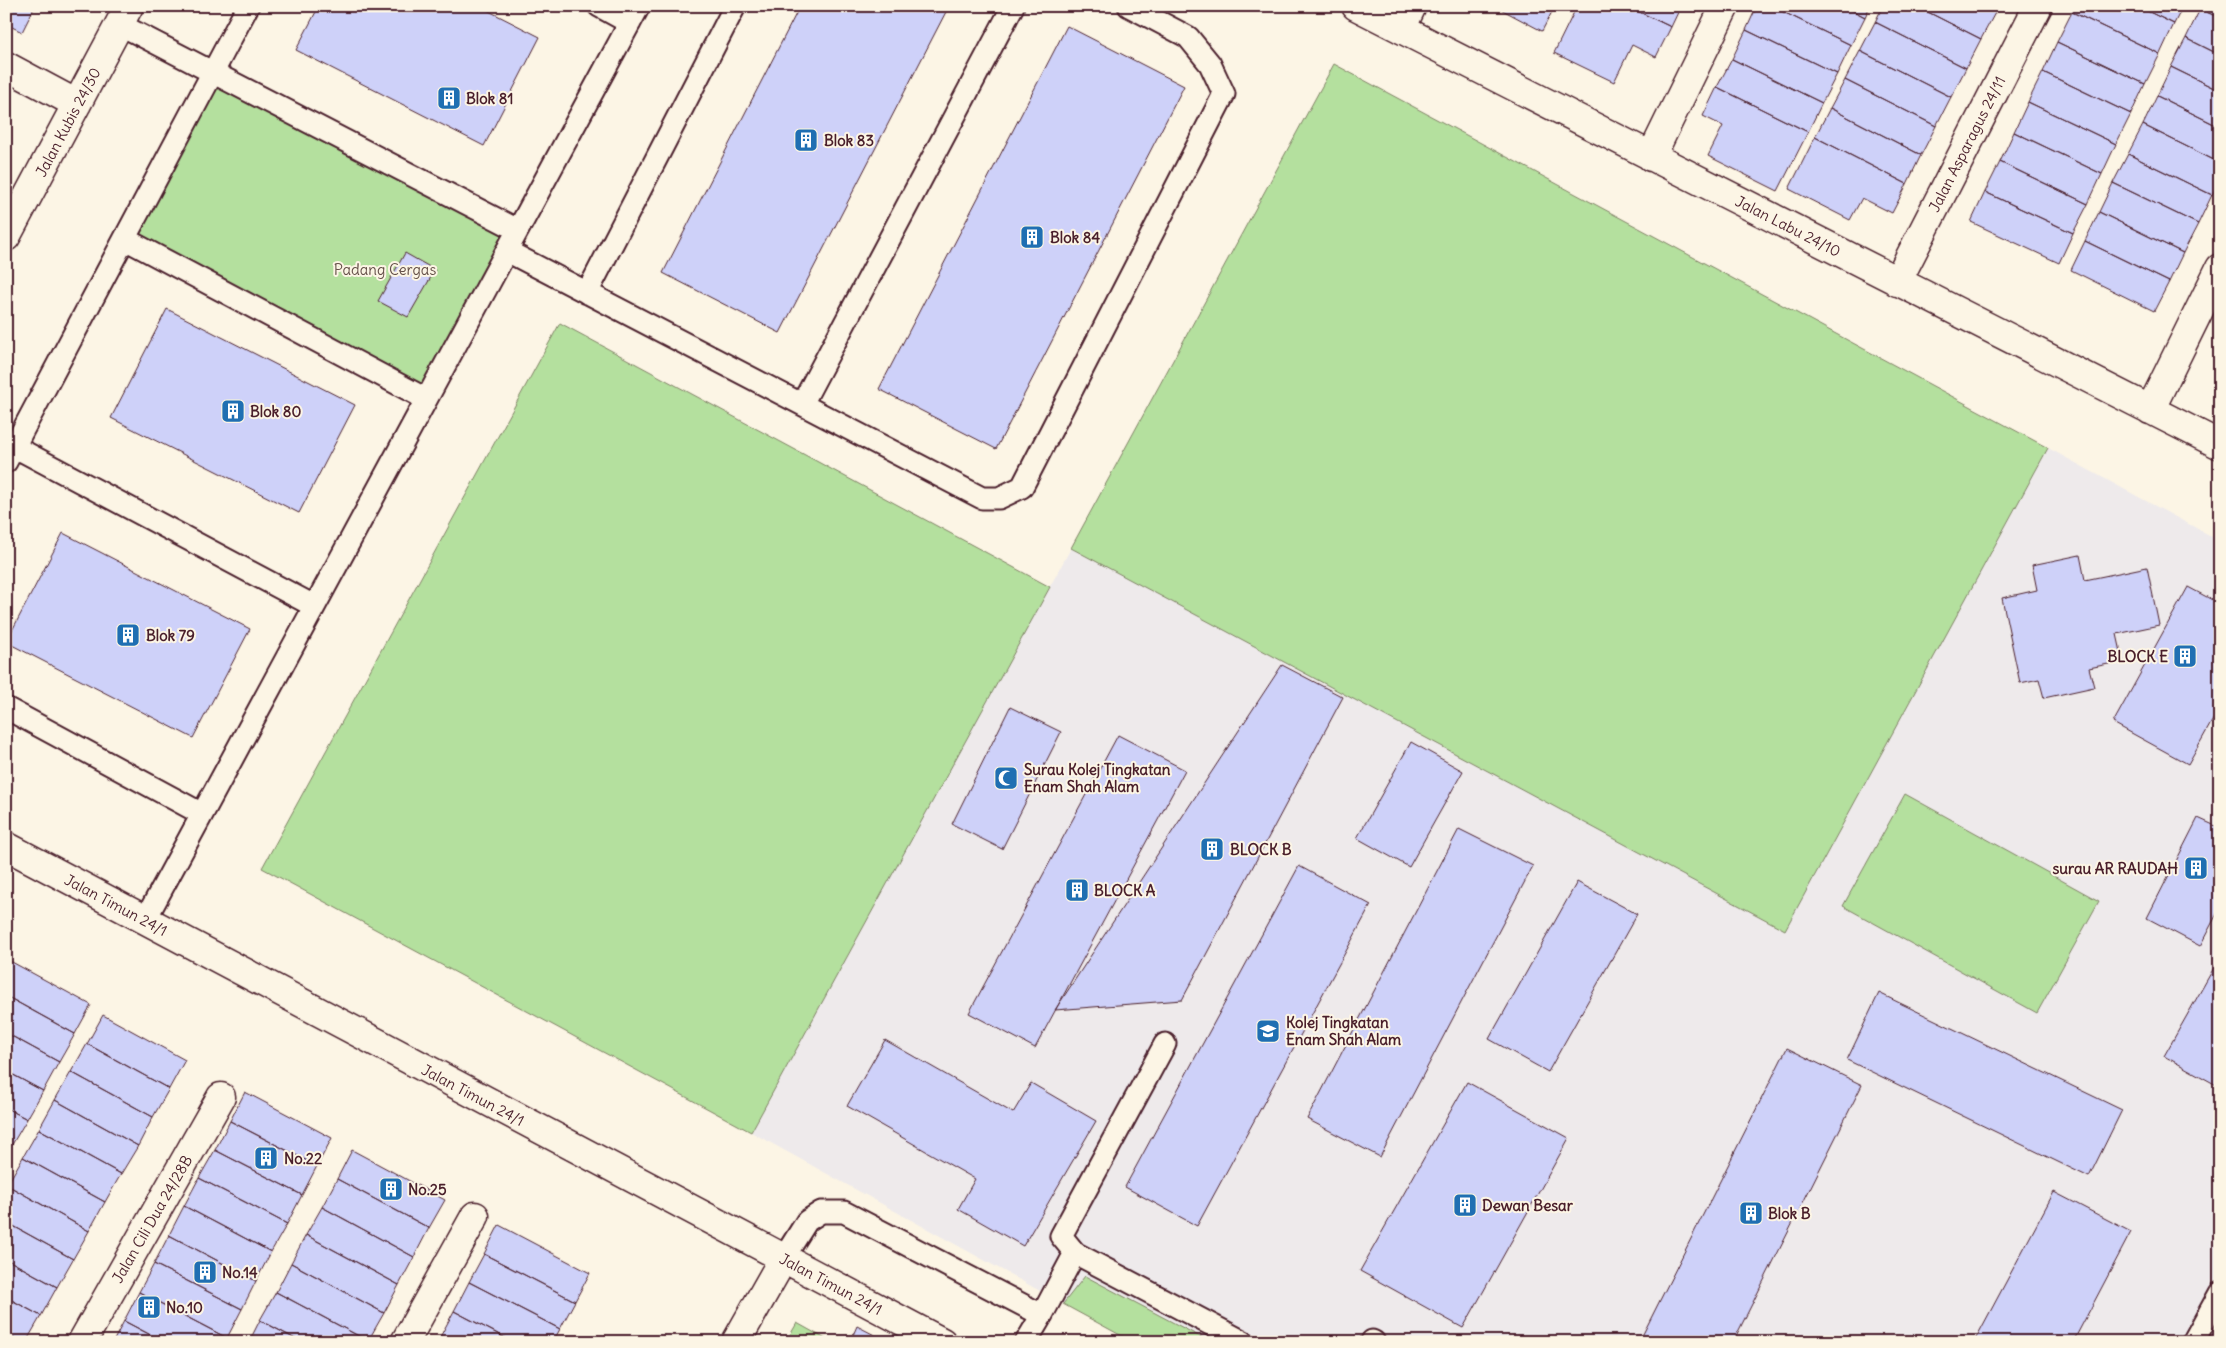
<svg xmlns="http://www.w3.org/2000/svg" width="2226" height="1348" viewBox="0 0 2226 1348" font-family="Delius,sans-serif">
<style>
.built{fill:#eeeaeb}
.green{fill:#b4e09e;stroke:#7f8064}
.building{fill:#ced1f9;stroke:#4a1f2b}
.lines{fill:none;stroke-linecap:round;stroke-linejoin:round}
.service-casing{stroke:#4a1f2b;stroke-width:25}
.minor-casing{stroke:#4a1f2b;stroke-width:31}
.tertiary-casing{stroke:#4a1f2b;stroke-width:31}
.service{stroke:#fcf5e5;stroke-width:21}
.minor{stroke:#fcf5e5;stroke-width:28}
.tertiary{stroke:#fcf5e5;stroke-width:28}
.labels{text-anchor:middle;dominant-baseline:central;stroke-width:4;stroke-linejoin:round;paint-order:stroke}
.poi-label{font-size:15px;font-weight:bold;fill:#4a1f2b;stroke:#fcf5e5;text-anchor:start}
.street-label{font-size:15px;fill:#4a1f2b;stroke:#fcf5e5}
.park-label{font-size:15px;fill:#644f48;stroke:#fcf5e5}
</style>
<rect width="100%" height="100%" fill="#fcf5e5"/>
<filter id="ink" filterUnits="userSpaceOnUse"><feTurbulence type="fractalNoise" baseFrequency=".02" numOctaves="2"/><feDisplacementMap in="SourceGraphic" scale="10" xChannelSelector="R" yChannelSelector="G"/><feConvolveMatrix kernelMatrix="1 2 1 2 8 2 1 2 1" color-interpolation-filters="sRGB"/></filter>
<g filter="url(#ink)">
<path class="built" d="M2048 448 2220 541V1342H1133L751 1132 1071 548 1785 930Z"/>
<path class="green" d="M1334 64 2048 448 1785 930 1071 548Z
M213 73 518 230 426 399 125 239Z
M560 323 1050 587 751 1132 262 868Z
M1905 794 2099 901 2037 1013 1843 906Z
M1085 1276 1210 1342H1133L1063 1304Z
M797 1323 831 1342H786Z"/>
<path class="building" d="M6 6H35L22 32 6 24Z
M319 6H479L540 37 484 146 296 50Z
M800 6H949L780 333 663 273Z
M1495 6H1555L1542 31Z
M1577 6H1627L1671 27 1656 57 1632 45 1614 82 1554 53Z
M1627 6H1681L1671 27Z
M1757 6H1771L1851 45 1837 74 1746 30Z
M1771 6H1844L1865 17 1851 45Z
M1844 6H1870L1865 17Z
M1883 6H1916L1981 39 1966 68 1875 22Z
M1916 6H1987L1996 11 1981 39Z
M2075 6H2137L2174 24 2160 54 2072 12Z
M2137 6H2183L2174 24Z
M2201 6H2220V18L2200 9Z
M2200 9 2220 18V55L2186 38Z
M2072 12 2160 54 2145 84 2057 42Z
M1875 22 1966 68 1951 97 1860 51Z
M1067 26 1184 86 996 449 879 389Z
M1746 30 1837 74 1822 103 1732 59Z
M2186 38 2220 55V91L2171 67Z
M2057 42 2145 84 2131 114 2043 72Z
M1860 51 1951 97 1936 126 1845 80Z
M1732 59 1822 103 1808 132 1717 87Z
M2171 67 2220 91V127L2157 96Z
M2043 72 2131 114 2116 144 2028 102Z
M1845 80 1936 126 1921 155 1830 108Z
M1717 87 1808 132 1778 191 1708 156 1723 126 1703 116Z
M2157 96 2220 127V163L2143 125Z
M2028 102 2116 144 2102 174 2014 132Z
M1830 108 1921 155 1907 184 1815 137Z
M2143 125 2220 163V180L2212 195 2128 154Z
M2014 132 2102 174 2088 204 2000 162Z
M1815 137 1907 184 1892 213 1862 198 1850 220 1789 189Z
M2128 154 2212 195 2198 224 2113 183Z
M2000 162 2088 204 2073 233 1985 192Z
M2113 183 2198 224 2183 253 2099 212Z
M1985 192 2073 233 2059 263 1971 222Z
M2099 212 2183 253 2169 282 2085 241Z
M2085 241 2169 282 2154 311 2071 270Z
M405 253 435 270 408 317 378 301Z
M167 309 355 405 299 513 111 418Z
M63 533 250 629 193 738 6 642Z
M2080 555 2085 580 2147 567 2159 625 2117 634 2123 661 2089 668 2094 687 2044 698 2039 679 2020 683 2002 598 2037 590 2032 565Z
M2188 587 2220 604V707L2188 764 2113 723Z
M1282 665 1343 697 1182 1000 1055 1010Z
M1010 707 1061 732 1002 849 952 824Z
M1118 735 1185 770 1035 1048 969 1013Z
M1411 742 1463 771 1409 867 1357 838Z
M2198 818 2220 828V908L2200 946 2147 918Z
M1459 829 1533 866 1380 1157 1307 1119Z
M1299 866 1371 905 1197 1226 1125 1187Z
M1577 882 1637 914 1548 1072 1489 1039Z
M2220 957V1087L2164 1056Z
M10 961 91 1005 75 1034 6 996V969Z
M1879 993 2122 1110 2089 1177 1847 1060Z
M6 996 75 1034 59 1062 6 1033Z
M103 1015 185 1060 169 1089 87 1044Z
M6 1033 59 1062 43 1091 6 1071Z
M885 1040 1013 1113 1031 1083 1096 1121 1023 1246 958 1209 975 1179 847 1106Z
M87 1044 169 1089 153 1117 71 1072Z
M1787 1048 1862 1085 1733 1342H1639Z
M6 1071 43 1091 27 1119 6 1108Z
M71 1072 153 1117 138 1146 55 1100Z
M1467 1082 1569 1138 1463 1328 1360 1271Z
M245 1092 332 1138 317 1166 230 1121Z
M55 1100 138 1146 121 1174 39 1129Z
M6 1108 27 1119 10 1148 6 1146Z
M230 1121 317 1166 302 1195 215 1150Z
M39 1129 121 1174 105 1202 23 1157Z
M215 1150 302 1195 287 1224 199 1178Z
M352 1150 445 1200 429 1228 337 1179Z
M23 1157 105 1202 89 1231 7 1185Z
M199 1178 287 1224 271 1252 184 1206Z
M337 1179 429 1228 414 1257 322 1207Z
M7 1185 89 1231 73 1259 6 1222Z
M2054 1192 2131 1232 2073 1342H1974Z
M184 1206 271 1252 256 1281 169 1235Z
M322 1207 414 1257 399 1285 306 1235Z
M6 1222 73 1259 57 1287 6 1259Z
M499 1225 590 1273 575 1301 484 1254Z
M169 1235 256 1281 242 1309 154 1264Z
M306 1235 399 1285 384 1313 291 1263Z
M484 1254 575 1301 560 1329 469 1282Z
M6 1259 57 1287 41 1316 6 1297Z
M291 1263 384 1313 368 1341 276 1292Z
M154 1264 242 1309 227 1338 139 1292Z
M469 1282 560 1329 553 1342H513L454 1311Z
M139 1292 227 1338 225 1342H164L124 1321Z
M276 1292 368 1341 301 1342 260 1320Z
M6 1297 41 1316 26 1342H20L6 1334Z
M454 1311 513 1342H444L439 1339Z
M260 1320 301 1342H249Z
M124 1321 164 1342H113Z
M857 1326 888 1342H850Z
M6 1334 20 1342H6Z"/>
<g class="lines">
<g class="service-casing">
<path id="service" d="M599 6 630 23
M119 24 518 230
M125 239 426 399
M507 251 982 498H999L1022 487 1224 94 1210 64 1188 37 1129 6
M587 293 735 6
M802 404 1013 6
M15 447 314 606
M6 462 248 6
M6 708 202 814
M145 920 639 6
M1075 1253 1061 1236 1165 1044
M783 1259 807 1221 821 1212H844L1042 1315 1026 1342
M1042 1315 1075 1253 1244 1342
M1372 1341 1374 1342
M2193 1342 2220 1293"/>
</g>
<g class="minor-casing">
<path id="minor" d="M1356 6 2220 445
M1401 29 1412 6
M6 66 77 104
M1651 157 1725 6
M6 237 129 6
M1897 282 2038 6
M2150 410 2220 268
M82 1342 221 1097
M405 1342 475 1216
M736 1342 783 1259"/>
</g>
<g class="tertiary-casing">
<path id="tertiary" d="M6 846 942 1342"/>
</g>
<use href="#service" class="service"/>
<use href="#minor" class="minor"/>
<use href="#tertiary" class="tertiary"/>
</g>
</g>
<defs>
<g id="building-square" transform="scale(1.25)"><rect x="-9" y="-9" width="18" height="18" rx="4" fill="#1f6fb2" stroke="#fcf5e5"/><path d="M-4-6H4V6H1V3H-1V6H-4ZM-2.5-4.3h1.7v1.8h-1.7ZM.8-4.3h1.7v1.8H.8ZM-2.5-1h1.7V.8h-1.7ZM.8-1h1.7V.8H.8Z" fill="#fff"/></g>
<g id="mosque-square" transform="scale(1.25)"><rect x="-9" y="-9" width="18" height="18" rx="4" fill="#1f6fb2" stroke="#fcf5e5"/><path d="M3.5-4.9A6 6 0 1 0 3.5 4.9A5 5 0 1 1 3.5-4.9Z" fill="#fff"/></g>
<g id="school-square" transform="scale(1.25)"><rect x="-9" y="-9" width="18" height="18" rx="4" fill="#1f6fb2" stroke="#fcf5e5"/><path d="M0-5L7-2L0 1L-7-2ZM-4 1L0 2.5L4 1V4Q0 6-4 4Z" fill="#fff"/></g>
</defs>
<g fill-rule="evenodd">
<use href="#building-square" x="449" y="98"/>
<use href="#building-square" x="806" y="140"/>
<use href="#building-square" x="1032" y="237"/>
<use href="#building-square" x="233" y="411"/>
<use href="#building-square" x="128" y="635"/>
<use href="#building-square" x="2185" y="656"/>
<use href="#mosque-square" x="1006" y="778"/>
<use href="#building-square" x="1212" y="849"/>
<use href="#building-square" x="2196" y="868"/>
<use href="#building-square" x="1077" y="890"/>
<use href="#school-square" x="1268" y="1031"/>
<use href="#building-square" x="266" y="1158"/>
<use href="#building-square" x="391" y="1189"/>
<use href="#building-square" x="1465" y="1205"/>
<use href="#building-square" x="1751" y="1213"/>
<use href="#building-square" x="205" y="1272"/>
<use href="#building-square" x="149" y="1307"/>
</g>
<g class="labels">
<g class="poi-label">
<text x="466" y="98">Blok 81</text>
<text x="824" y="140">Blok 83</text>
<text x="1050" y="237">Blok 84</text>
<text x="250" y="411">Blok 80</text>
<text x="146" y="635">Blok 79</text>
<text x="2168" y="656" text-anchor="end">BLOCK E</text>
<text x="1024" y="769">Surau Kolej Tingkatan<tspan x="1024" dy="17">Enam Shah Alam</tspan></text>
<text x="1230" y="849">BLOCK B</text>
<text x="2178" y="868" text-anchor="end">surau AR RAUDAH</text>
<text x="1094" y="890">BLOCK A</text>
<text x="1286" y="1022">Kolej Tingkatan<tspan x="1286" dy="17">Enam Shah Alam</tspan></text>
<text x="284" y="1158">No.22</text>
<text x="408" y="1189">No.25</text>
<text x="1482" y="1205">Dewan Besar</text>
<text x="1768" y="1213">Blok B</text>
<text x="222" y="1272">No.14</text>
<text x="166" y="1307">No.10</text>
</g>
<g class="street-label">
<text transform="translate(68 122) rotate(-62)">Jalan Kubis 24/30</text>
<text transform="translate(1967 144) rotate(-63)">Jalan Asparagus 24/11</text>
<text transform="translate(1788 226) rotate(27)">Jalan Labu 24/10</text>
<text transform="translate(116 905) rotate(28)">Jalan Timun 24/1</text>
<text transform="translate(473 1095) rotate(28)">Jalan Timun 24/1</text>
<text transform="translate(152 1219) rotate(-60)">Jalan Cili Dua 24/28B</text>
<text transform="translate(831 1284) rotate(28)">Jalan Timun 24/1</text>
</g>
<g class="park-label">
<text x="385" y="269">Padang Cergas</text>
</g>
</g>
<rect width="2226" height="1348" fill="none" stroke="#fcf5e5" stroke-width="25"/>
<rect x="12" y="12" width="2201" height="1323" fill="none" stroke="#4a1f2b" stroke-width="2" filter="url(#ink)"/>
</svg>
